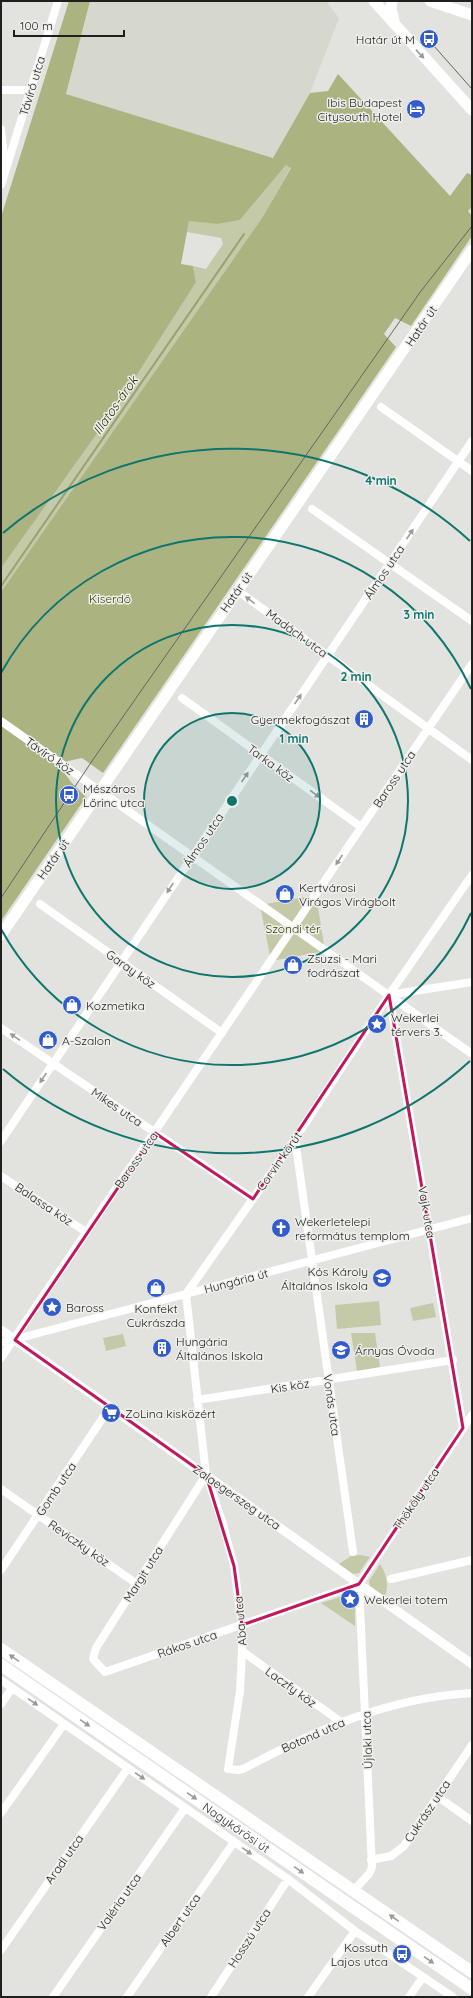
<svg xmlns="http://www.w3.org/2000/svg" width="473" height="1998" viewBox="0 0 473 1998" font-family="Quicksand,sans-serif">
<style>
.built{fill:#d6d8ce}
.green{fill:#c4c9a8}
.forest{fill:#abb380}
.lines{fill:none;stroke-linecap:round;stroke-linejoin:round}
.stream{stroke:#99a16e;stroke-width:2}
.minor{stroke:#fff;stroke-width:8}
.tertiary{stroke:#fff;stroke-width:9}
.secondary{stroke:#fff;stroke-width:11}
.primary{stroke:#fff;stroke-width:12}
.tram{stroke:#646462;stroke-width:1}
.oneway{fill:#9a9a9a}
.marked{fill:none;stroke:#c2185b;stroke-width:3;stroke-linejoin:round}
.ring{fill:none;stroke:#0f766e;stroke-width:2}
.labels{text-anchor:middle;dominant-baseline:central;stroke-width:3;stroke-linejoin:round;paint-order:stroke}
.poi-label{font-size:12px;fill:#1f1f1e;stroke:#eff0ec;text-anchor:start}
.street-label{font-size:12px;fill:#1f1f1e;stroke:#eff0ec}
.park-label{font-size:12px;fill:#393f00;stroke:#eff0ec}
.water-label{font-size:13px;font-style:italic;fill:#2d3208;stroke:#eff0ec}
.centre{fill:#0f766e;stroke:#eff0ec;stroke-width:2}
.ring-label{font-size:12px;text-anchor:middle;font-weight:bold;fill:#0f766e;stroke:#eff0ec;stroke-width:3;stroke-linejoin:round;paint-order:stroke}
</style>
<rect width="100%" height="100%" fill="#e2e3df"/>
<path class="built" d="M90 1H326L339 18 310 93 273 158 66 94Z"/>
<path class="green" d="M286 165 291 167 262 218 1 592V568L196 282 193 266 206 269 223 244 221 238 187 232 189 220 218 224 240 220Z
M316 895 325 951 271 961 260 905Z
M379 1301 381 1325 337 1329 335 1305Z
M433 1303 436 1317 413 1321 410 1308Z
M351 1333H375L380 1367 357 1371Z
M123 1334 126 1346 106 1351 103 1338Z
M361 1555 370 1557 359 1573 353 1574 339 1564 351 1556Z
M380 1564C387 1575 389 1584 385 1597L370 1586 369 1581Z
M343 1596 355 1604V1626L321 1603Z"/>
<path class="forest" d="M69 1H90L66 94 273 158 310 93 328 91 338 74 450 196 467 173 472 175V207L468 211 472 216V236L411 326 395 318 384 334 396 347 103 773 82 758 68 761 63 771 71 782 86 797 1 921V592L262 218 291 168 286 165 240 220 218 224 189 221 181 264 193 266 196 282 122 398 1 568V217Z"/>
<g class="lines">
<path class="stream" d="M1 586 244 234"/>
<path class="minor" d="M1 90H30
M1 129 5 166
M1 185 58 1
M381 407 472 471
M312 509 472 621
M238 591 472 760
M182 698 361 827
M1 721 472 1054
M472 875 389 995 295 1139 186 1294 206 1475 222 1521 234 1566 242 1625V1651L240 1691 228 1769 238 1770 243 1769C319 1729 386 1698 472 1693
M40 904 222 1033
M1 1028 253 1199
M295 1139 353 1552
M1 1141 472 441
M1 1176 86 1232
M1 1343 472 1218
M1 1358 472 664
M197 1400 453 1360
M463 1428 389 995 472 982
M206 1475 96 1648 93 1659 105 1672 359 1584
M1 1489 137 1584
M1 1570 110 1407
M391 1579 472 1560
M359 1584 472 1415
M242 1651 341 1722
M1 1680 288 1879 355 1931 453 1997
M1 1704 12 1688
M437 1796 472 1821
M1 1813 64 1724
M371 1860 391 1856 404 1846 472 1745
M354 1890 369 1874 372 1867 359 1584
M1 1950 128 1768
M53 1997 185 1808
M127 1997 234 1842
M211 1997 288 1879
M308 1997 355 1931
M409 1997 423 1977"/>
<path class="tertiary" d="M1 1330 472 1664"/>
<path class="secondary" d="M374 1 472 110
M392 1 391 9 394 20
M430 1 472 15
M1 935 472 250"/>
<g class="primary">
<path d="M1 1649 472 1972"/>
<path id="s1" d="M1 1665 472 1989"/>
</g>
<path class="tram" d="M426 37 472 89
M1 898 92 761 421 291 472 226"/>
</g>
<defs><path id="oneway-solid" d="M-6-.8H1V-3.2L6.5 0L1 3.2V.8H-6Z"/></defs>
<g class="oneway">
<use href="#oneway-solid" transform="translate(420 54) rotate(47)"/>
<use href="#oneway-solid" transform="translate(410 534) rotate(-56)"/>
<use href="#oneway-solid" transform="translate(250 600) rotate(-144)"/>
<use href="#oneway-solid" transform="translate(298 699) rotate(-56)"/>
<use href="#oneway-solid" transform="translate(245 777) rotate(-56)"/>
<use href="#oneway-solid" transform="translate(315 794) rotate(36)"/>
<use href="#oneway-solid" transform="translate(339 860) rotate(124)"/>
<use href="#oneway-solid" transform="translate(170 888) rotate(124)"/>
<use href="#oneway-solid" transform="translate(15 1037) rotate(-146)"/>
<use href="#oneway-solid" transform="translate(43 1078) rotate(124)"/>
<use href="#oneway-solid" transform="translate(14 1658) rotate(-145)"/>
<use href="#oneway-solid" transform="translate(33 1702) rotate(35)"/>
<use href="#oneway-solid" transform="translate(85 1723) rotate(35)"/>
<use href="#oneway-solid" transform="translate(140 1776) rotate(35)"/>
<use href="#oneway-solid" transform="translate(192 1796) rotate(35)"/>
<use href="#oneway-solid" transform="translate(247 1851) rotate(35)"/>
<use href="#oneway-solid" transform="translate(299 1870) rotate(35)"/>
<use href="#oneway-solid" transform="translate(394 1918) rotate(-145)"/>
<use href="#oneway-solid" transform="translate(429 1960) rotate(35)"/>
</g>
<path class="marked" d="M389 995 463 1428 359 1584 242 1625 234 1566 206 1475 15 1340 155 1133 253 1199Z"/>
<circle cx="232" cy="801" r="88" fill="#0f766e" fill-opacity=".12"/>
<g class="ring">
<circle cx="232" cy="801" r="88"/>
<circle cx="232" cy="801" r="176"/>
<path d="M471 913A264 264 0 0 1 1 929M1 673A264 264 0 0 1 471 689"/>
<path d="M470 1061A353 353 0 0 1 3 1069M3 533A353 353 0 0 1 470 541"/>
</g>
<defs>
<g id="bus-disc" transform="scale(1)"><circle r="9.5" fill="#325bcb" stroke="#eff0ec"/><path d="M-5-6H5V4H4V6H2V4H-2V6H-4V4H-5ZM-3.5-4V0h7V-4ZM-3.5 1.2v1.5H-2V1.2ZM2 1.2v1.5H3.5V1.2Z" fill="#fff"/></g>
<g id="hotel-disc" transform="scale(1)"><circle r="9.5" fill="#325bcb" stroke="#eff0ec"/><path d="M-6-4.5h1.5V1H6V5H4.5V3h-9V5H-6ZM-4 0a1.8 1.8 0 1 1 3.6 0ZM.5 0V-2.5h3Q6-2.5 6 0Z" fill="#fff"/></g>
<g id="building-disc" transform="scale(1)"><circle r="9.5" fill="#325bcb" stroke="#eff0ec"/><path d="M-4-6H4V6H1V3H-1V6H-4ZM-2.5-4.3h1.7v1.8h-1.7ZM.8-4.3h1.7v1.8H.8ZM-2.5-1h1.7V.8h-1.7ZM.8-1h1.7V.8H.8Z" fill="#fff"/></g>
<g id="shop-disc" transform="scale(1)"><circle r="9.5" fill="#325bcb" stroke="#eff0ec"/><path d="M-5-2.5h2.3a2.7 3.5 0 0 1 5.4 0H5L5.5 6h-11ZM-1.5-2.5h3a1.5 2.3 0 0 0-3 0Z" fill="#fff"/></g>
<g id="sight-disc" transform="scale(1)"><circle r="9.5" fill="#325bcb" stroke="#eff0ec"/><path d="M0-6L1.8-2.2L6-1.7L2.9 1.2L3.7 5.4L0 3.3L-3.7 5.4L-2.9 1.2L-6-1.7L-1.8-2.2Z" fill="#fff"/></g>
<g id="church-disc" transform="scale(1)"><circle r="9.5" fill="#325bcb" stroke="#eff0ec"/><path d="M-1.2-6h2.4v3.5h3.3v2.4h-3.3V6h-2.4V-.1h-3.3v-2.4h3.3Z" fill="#fff"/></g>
<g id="school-disc" transform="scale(1)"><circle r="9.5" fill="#325bcb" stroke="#eff0ec"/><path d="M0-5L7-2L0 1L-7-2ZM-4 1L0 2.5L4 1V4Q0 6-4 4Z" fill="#fff"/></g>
<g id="supermarket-disc" transform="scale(1)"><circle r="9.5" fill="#325bcb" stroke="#eff0ec"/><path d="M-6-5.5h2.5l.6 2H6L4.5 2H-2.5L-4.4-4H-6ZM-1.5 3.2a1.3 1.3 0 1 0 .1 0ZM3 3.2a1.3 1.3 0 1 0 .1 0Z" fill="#fff"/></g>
</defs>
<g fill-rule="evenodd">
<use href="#bus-disc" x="429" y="39"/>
<use href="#hotel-disc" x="416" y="109"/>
<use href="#building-disc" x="364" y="719"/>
<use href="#bus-disc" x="69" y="795"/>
<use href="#shop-disc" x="285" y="894"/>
<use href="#shop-disc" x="293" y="965"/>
<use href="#shop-disc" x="72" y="1005"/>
<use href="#sight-disc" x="377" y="1024"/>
<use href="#shop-disc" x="48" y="1040"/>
<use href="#church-disc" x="281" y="1228"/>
<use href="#school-disc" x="382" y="1278"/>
<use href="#shop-disc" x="156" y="1288"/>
<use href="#sight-disc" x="52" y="1307"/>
<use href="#building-disc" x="162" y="1348"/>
<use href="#school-disc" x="341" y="1350"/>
<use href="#supermarket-disc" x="111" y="1413"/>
<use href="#sight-disc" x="350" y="1599"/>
<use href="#bus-disc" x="402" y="1954"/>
</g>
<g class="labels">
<g class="poi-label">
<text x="415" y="39" text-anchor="end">Határ út M</text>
<text x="402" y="102" text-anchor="end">Ibis Budapest<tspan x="402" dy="14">Citysouth Hotel</tspan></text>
<text x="350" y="719" text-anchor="end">Gyermekfogászat</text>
<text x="83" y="788">Mészáros<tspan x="83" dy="14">Lőrinc utca</tspan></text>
<text x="299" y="887">Kertvárosi<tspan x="299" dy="14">Virágos Virágbolt</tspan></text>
<text x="307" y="958">Zsuzsi - Mari<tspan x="307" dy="14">fodrászat</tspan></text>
<text x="86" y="1005">Kozmetika</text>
<text x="391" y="1017">Wekerlei<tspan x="391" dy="14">térvers 3.</tspan></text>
<text x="62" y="1040">A-Szalon</text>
<text x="295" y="1221">Wekerletelepi<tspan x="295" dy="14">református templom</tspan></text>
<text x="368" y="1271" text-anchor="end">Kós Károly<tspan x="368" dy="14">Általános Iskola</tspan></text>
<text x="66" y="1307">Baross</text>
<text x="156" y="1308" text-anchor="middle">Konfekt<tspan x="156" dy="14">Cukrászda</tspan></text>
<text x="176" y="1341">Hungária<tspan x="176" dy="14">Általános Iskola</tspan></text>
<text x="355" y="1350">Árnyas Óvoda</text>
<text x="125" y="1413">ZoLina kisközért</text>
<text x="364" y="1599">Wekerlei totem</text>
<text x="388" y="1947" text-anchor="end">Kossuth<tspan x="388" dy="14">Lajos utca</tspan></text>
</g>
<g class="street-label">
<text transform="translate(32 86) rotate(-73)">Távíró utca</text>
<text transform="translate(421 326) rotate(-56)">Határ út</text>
<text transform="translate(384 572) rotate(-56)">Álmos utca</text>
<text transform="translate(236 592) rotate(-55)">Határ út</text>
<text transform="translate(297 633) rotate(36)">Madách utca</text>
<text transform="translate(50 756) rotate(35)">Távíró köz</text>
<text transform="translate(271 763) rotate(36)">Tarka köz</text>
<text transform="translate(394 779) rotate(-56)">Baross utca</text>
<text transform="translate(203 840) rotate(-56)">Álmos utca</text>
<text transform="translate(53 859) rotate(-55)">Határ út</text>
<text transform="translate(131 969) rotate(35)">Garay köz</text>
<text transform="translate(117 1107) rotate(34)">Mikes utca</text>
<text transform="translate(136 1160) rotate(-55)">Baross utca</text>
<text transform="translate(279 1161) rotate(-55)">Corvin körút</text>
<text transform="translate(44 1204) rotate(34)">Balassa köz</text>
<text transform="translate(427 1212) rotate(80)">Vajk utca</text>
<text transform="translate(236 1281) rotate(-15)">Hungária út</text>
<text transform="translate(290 1386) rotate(-9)">Kis köz</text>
<text transform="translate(332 1405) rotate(82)">Vonás utca</text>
<text transform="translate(56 1489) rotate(-56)">Gomb utca</text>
<text transform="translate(237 1497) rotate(35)">Zalaegerszeg utca</text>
<text transform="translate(416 1499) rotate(-56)">Thököly utca</text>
<text transform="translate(79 1543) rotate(35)">Reviczky köz</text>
<text transform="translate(143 1574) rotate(-58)">Margit utca</text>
<text transform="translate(240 1621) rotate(-95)">Aba utca</text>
<text transform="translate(187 1644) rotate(-19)">Rákos utca</text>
<text transform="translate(291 1687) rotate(36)">Laczfy köz</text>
<text transform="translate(313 1735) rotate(-24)">Botond utca</text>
<text transform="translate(367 1740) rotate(-92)">Újlaki utca</text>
<text transform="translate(427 1811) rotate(-56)">Cukrász utca</text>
<text stroke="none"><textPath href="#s1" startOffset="286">Nagykőrösi út</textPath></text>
<text transform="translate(64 1859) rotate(-55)">Aradi utca</text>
<text transform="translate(119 1902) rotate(-55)">Valéria utca</text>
<text transform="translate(180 1920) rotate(-55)">Albert utca</text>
<text transform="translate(249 1938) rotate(-57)">Hosszú utca</text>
</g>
<g class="park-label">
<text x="110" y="598">Kiserdő</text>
<text x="293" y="928">Szondi tér</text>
</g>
<g class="water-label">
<text transform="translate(115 405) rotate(-55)">Illatos-árok</text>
</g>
</g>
<circle cx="232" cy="801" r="6" class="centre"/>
<g class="ring-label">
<text x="381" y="485">4 min</text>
<text x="419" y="619">3 min</text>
<text x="356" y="681">2 min</text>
<text x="294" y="743">1 min</text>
</g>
<rect width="473" height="1998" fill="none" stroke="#1f1f1e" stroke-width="4"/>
<path d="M14 30v6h110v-6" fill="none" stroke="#1f1f1e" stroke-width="2"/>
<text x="20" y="30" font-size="12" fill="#1f1f1e" stroke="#eff0ec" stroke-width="3" paint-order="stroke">100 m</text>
</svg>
